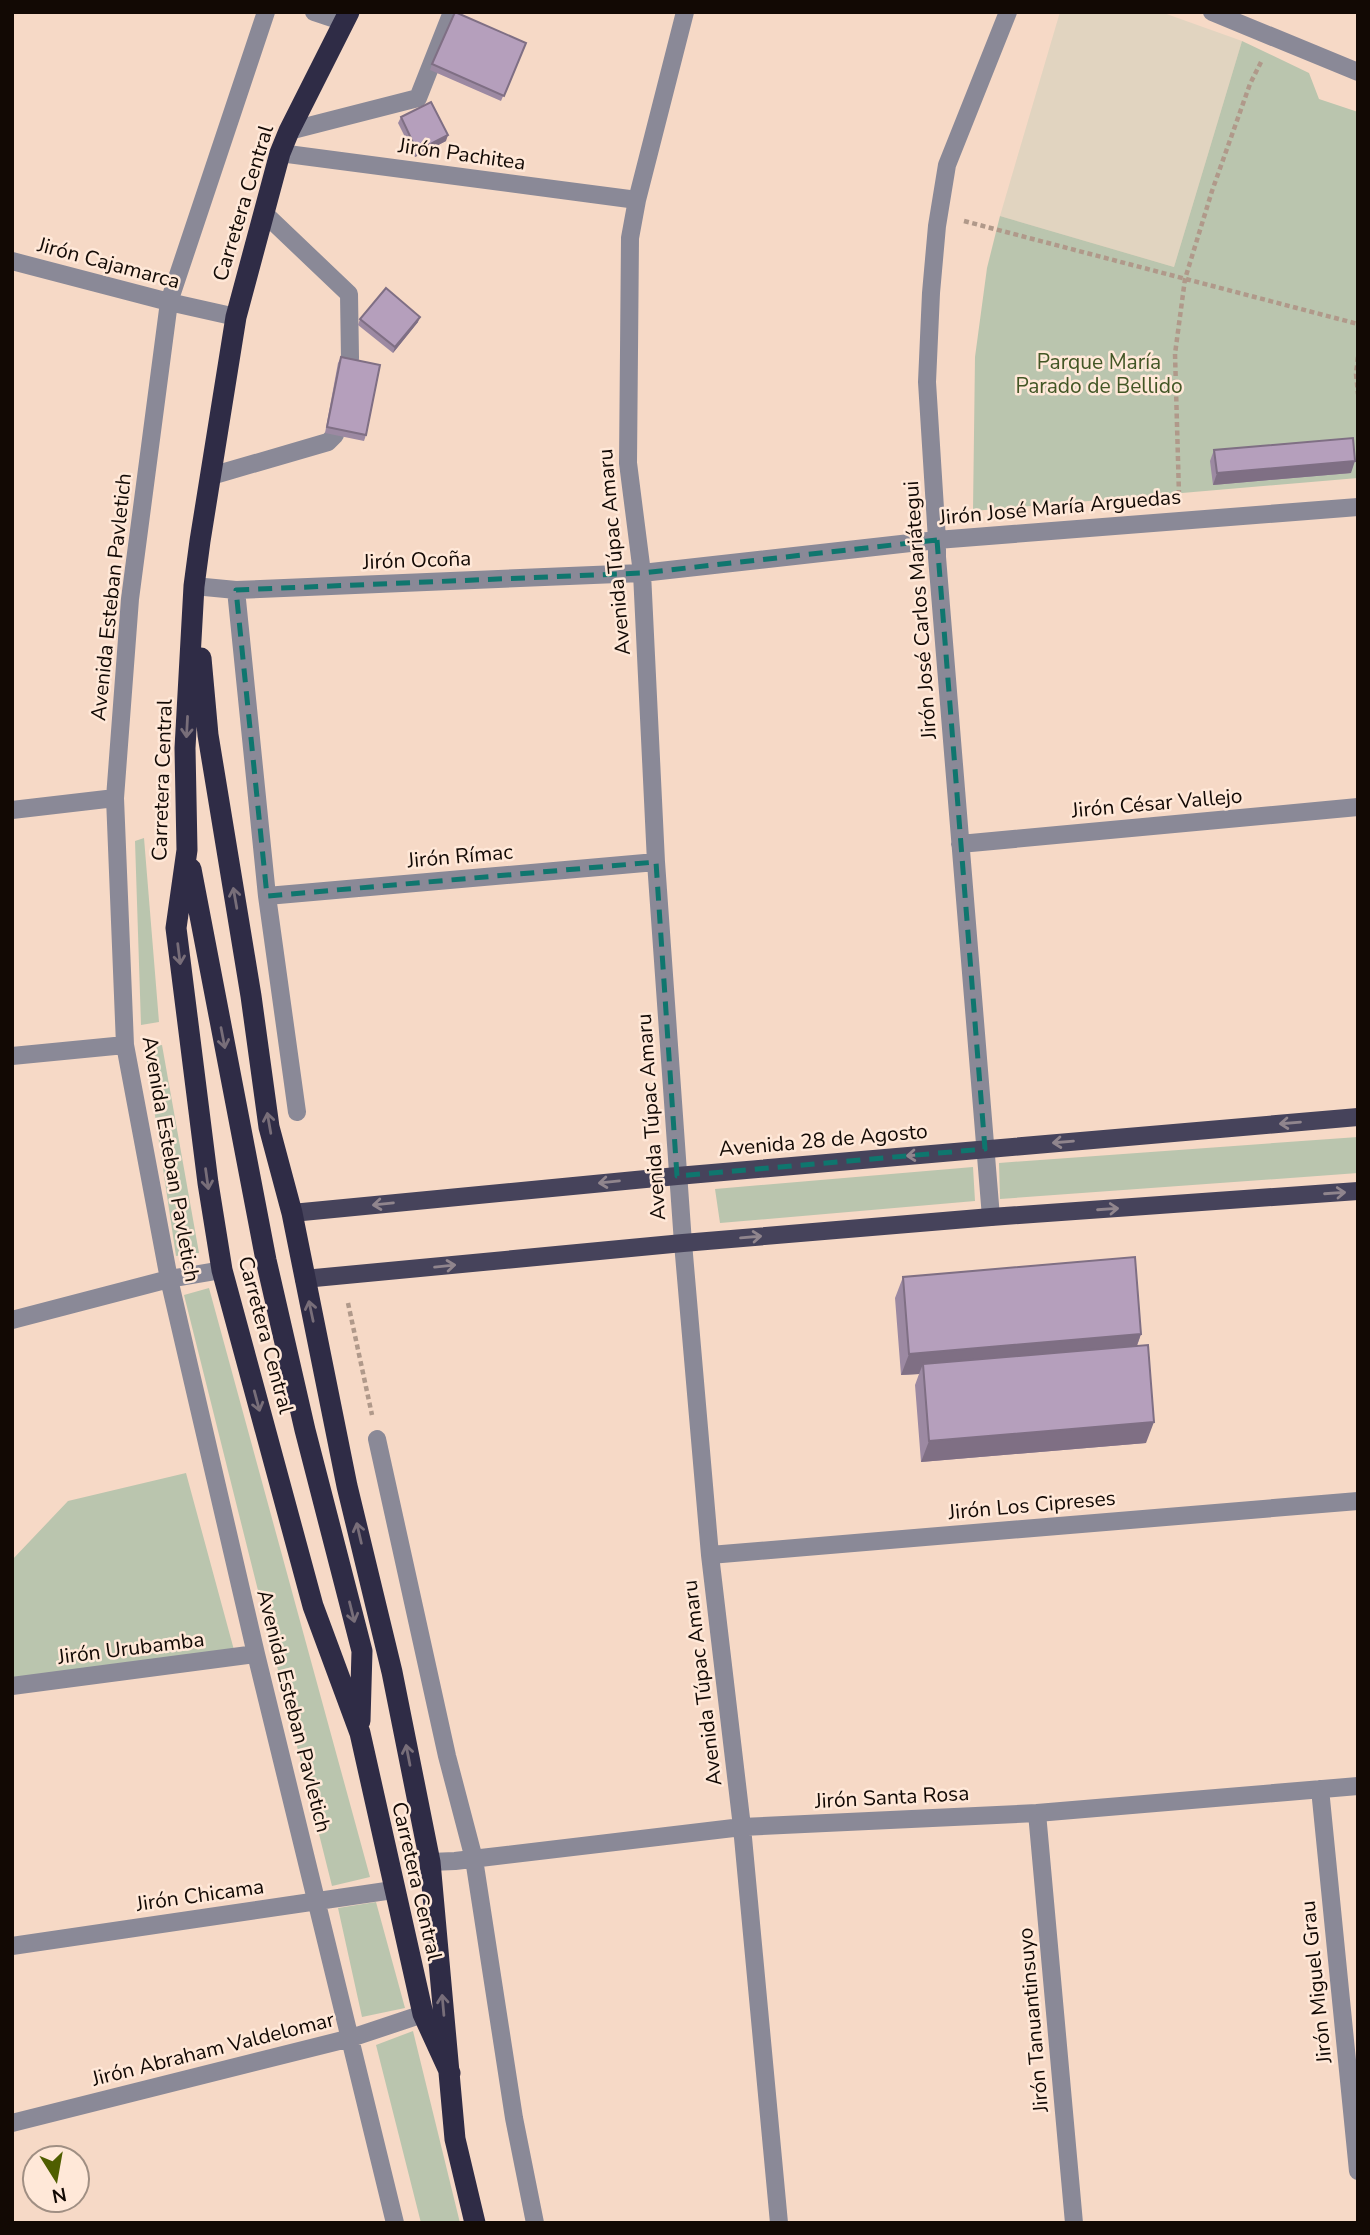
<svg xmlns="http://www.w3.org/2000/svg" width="1370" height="2235" viewBox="0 0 1370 2235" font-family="'Nunito Sans',sans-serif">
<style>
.education{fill:#e1d4c0}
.green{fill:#bac5ae}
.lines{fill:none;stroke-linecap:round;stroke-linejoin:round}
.path{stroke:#b0998a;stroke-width:4.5;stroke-dasharray:5 3.5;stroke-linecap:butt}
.lane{stroke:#8a8997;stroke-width:18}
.street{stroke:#8a8997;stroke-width:18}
.primary{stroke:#46435b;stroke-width:18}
.highway{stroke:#2f2c46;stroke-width:21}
.wall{fill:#9c89a2}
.shaded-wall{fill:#7f6f84}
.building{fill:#b59fbc;stroke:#7f6f84;stroke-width:2}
.oneway{stroke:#786e79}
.oneway2{stroke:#90858d}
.marked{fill:none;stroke:#0f766e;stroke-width:5;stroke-dasharray:14 9;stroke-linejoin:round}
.labels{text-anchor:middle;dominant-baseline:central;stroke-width:5;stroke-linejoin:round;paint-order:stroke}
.street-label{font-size:21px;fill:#120904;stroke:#ffe8d8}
.park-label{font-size:21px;fill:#425625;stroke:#ffe8d8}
</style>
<rect width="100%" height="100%" fill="#f6d9c6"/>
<path class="education" d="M1060 12H1161L1242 41 1174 267 1000 216Z"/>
<path class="green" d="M1242 41 1309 73 1319 99 1358 112V478L973 511 975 357 987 268 1000 216 1174 267Z
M144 838 159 1022 141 1025 135 841Z
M162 1045 199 1253 176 1256 145 1048Z
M1358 1137V1173L1000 1199 999 1163Z
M973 1167 975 1201 720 1223 715 1189Z
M209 1288 370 1877 332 1886 184 1295Z
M186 1473 234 1650 12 1679V1560L68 1501Z
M376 1902 405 2008 362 2017 338 1908Z
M413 2031 460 2223H421L376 2045Z"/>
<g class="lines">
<path class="path" d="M964 221 1358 324
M1358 357 1356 374 1358 394
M1179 495 1175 354 1185 279 1212 191 1250 84 1261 62
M348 1303 372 1415"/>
<path class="lane" d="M289 131 418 98 452 12
M264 213 349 294 350 358 348 365
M211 476 328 442 335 435"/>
<path class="street" d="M266 12 169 302 130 599 115 798 125 1045 169 1279 256 1654 395 2223
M314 12 344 22
M685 12 637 200 630 238 628 463 642 573 656 862 683 1243 710 1555 742 1827 779 2223
M1212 12 1358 72
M280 153 637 200
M12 261 169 302 236 317
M194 586 236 590 642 573 937 540 1358 507
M236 590 267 896 297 1112
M12 810 115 798
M960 844 1358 807
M267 896 656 862
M12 1056 125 1045
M991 1217 937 557V540L927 382 931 293 937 226 947 165 1008 12
M12 1320 169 1279 222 1270
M377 1439 447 1756 474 1859 514 2118 535 2223
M710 1555 1358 1501
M12 1686 256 1654
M1320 1789 1358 2171
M1037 1813 1074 2223
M430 1862 455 1861 742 1827 1037 1813 1358 1786
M12 1946 393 1890
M12 2123 351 2038 423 2014"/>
<path class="primary" d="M292 1213 677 1176 1358 1117
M304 1279 683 1243 991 1217 1358 1191"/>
<path class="highway" d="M349 12 289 131 280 153 236 317 200 541 194 586 185 748 187 850 176 928 208 1183 222 1270 313 1606 360 1733 423 2014 450 2073
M201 658 208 735 251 996 269 1127 292 1213 347 1486 392 1672 430 1862 455 2139 475 2223
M191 869 266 1260 305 1430 362 1651 360 1721"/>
</g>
<path class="wall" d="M526 43 501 101 430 70 432 64Z
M401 117 446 141 415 157 398 123Z
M360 319 418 322 393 353 358 325Z
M341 357 366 435 364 441 325 433 338 363Z
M1214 450 1351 473 1213 485 1210 461Z
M903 1277 1141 1334 1137 1346 1146 1443 921 1462 915 1385 919 1374 901 1375 895 1298Z"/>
<path class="shaded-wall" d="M448 135 446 141 415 157 417 151Z
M420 317 418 322 393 353 395 347Z
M1355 461 1351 473 1213 485 1217 473Z
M1141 1334 1133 1356 923 1364 919 1374 901 1375 909 1354Z
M1154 1422 1146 1443 921 1462 929 1441Z"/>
<path class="building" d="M455 12 526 43 504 96 432 64Z
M431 102 448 135 417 151 401 117Z
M386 288 420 317 395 347 360 319Z
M341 357 380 365 366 435 327 427Z
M1353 438 1355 461 1217 473 1214 450Z
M1135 1257 1141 1334 909 1354 903 1277Z
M1148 1345 1154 1422 929 1441 923 1364Z"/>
<defs><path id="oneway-shaft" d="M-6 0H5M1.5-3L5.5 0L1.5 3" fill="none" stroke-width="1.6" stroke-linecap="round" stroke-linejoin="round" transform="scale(1.75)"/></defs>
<g class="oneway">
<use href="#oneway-shaft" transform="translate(187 727) rotate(93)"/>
<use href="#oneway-shaft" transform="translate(235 898) rotate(-100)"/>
<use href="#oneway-shaft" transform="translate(179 954) rotate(83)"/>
<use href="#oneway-shaft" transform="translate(223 1038) rotate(79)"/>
<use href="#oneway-shaft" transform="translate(269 1123) rotate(-100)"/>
<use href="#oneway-shaft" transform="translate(207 1179) rotate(82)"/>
<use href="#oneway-shaft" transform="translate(311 1311) rotate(-102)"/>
<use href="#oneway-shaft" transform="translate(257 1401) rotate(75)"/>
<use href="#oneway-shaft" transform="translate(359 1533) rotate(-103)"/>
<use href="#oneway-shaft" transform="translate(352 1612) rotate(76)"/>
<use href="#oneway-shaft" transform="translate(408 1755) rotate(-101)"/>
<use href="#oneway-shaft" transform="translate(443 2005) rotate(-95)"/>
</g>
<g class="oneway2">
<use href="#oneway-shaft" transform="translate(1290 1123) rotate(175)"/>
<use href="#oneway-shaft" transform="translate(1063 1142) rotate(175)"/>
<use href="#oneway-shaft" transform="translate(917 1155) rotate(175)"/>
<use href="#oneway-shaft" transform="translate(609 1182) rotate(174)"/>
<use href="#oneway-shaft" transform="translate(1335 1193) rotate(-4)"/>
<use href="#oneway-shaft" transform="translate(383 1204) rotate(174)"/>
<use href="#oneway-shaft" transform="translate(1108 1209) rotate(-4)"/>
<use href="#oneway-shaft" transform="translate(751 1237) rotate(-5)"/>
<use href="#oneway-shaft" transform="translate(445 1266) rotate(-6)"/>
</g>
<path class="marked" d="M937 540 985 1149 677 1176 656 862 267 896 236 590 642 573Z"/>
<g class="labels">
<g class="street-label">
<text transform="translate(462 154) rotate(8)">Jirón Pachitea</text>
<text transform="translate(243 203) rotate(-73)">Carretera Central</text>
<text transform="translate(109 263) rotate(15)">Jirón Cajamarca</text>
<text transform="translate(1060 507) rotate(-5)">Jirón José María Arguedas</text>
<text transform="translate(614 552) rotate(-95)">Avenida Túpac Amaru</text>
<text transform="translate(417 560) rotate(-2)">Jirón Ocoña</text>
<text transform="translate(111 597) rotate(-84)">Avenida Esteban Pavletich</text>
<text transform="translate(920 610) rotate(-94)">Jirón José Carlos Mariátegui</text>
<text transform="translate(162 780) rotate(-88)">Carretera Central</text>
<text transform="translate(1157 803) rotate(-5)">Jirón César Vallejo</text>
<text transform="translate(460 856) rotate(-5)">Jirón Rímac</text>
<text transform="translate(651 1117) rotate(-94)">Avenida Túpac Amaru</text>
<text transform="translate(823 1140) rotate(-5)">Avenida 28 de Agosto</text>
<text transform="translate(171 1159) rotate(80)">Avenida Esteban Pavletich</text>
<text transform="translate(266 1335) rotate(75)">Carretera Central</text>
<text transform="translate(1032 1505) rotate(-5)">Jirón Los Cipreses</text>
<text transform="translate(131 1648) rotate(-7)">Jirón Urubamba</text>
<text transform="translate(702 1683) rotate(-97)">Avenida Túpac Amaru</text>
<text transform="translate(294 1711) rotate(76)">Avenida Esteban Pavletich</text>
<text transform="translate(892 1797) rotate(-3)">Jirón Santa Rosa</text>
<text transform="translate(417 1881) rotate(77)">Carretera Central</text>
<text transform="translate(200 1895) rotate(-8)">Jirón Chicama</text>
<text transform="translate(1316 1982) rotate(-96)">Jirón Miguel Grau</text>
<text transform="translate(1033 2020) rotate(-95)">Jirón Tanuantinsuyo</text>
<text transform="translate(213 2049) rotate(-14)">Jirón Abraham Valdelomar</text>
</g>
<g class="park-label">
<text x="1099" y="362">Parque María<tspan x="1099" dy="24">Parado de Bellido</tspan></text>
</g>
</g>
<rect width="1370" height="2235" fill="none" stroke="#120904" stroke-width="28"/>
<g transform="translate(56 2179) rotate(169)"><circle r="33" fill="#ffe8d8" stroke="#a08f83" stroke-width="2"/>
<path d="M0-5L12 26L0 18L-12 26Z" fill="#4f5e00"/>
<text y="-10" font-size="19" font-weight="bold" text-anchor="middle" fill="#120904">N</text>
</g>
</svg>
